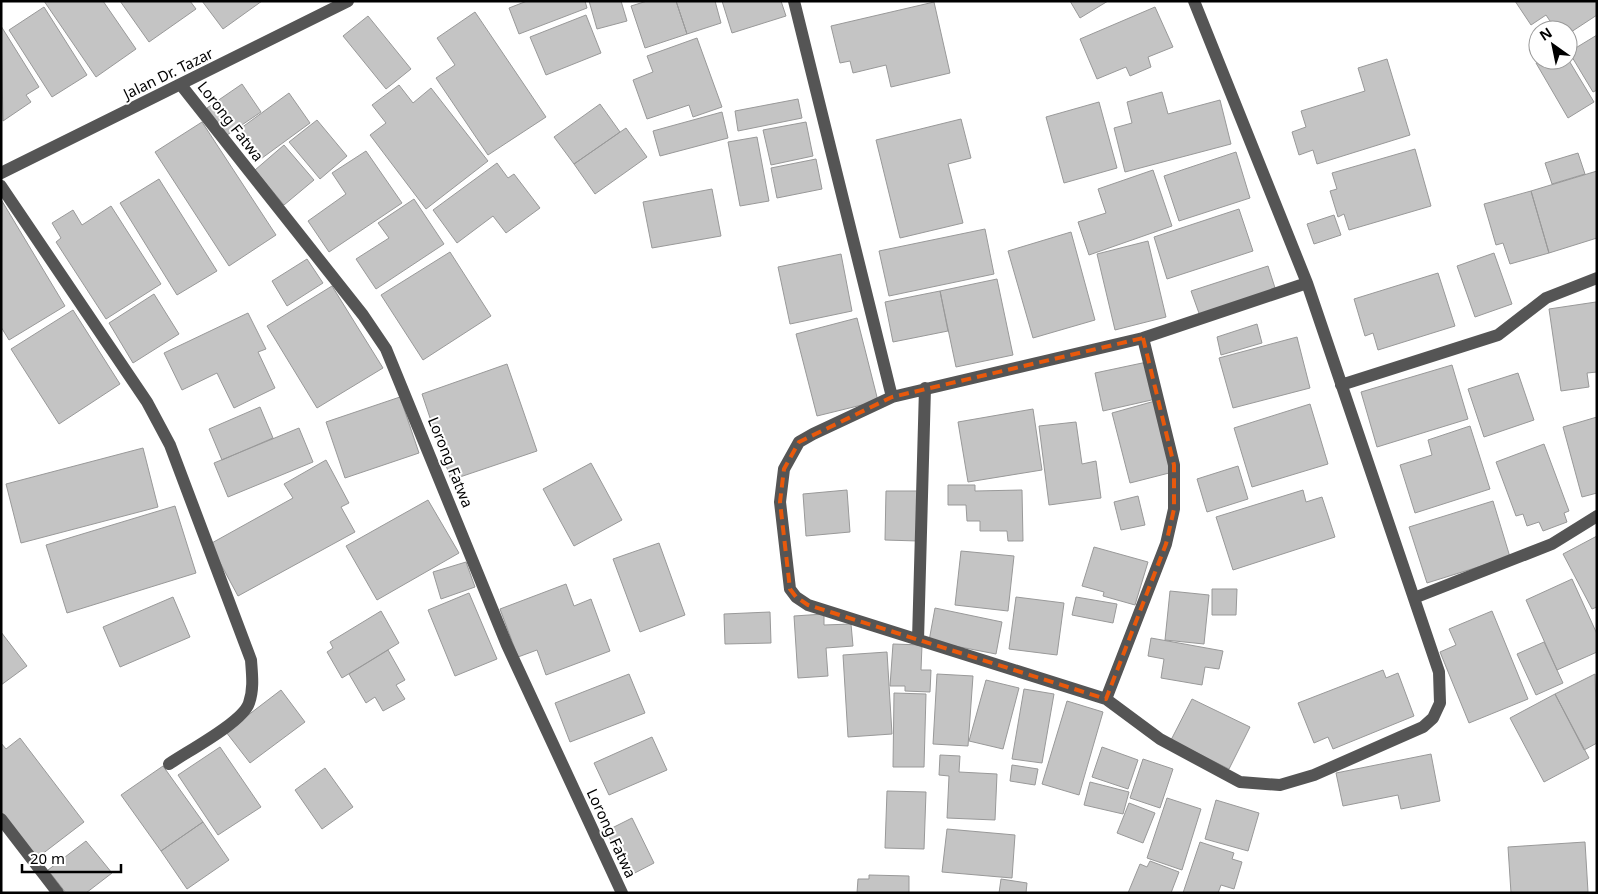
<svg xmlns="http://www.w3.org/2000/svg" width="1598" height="894" viewBox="0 0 1598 894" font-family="'Noto Sans',sans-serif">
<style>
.building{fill:#c4c4c4;stroke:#999}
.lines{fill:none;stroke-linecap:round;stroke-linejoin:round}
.minor{stroke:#555;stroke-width:12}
.marked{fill:none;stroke:#e8590c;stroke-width:4;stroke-dasharray:10 6;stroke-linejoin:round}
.labels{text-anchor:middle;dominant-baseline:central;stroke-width:4;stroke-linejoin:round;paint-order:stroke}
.street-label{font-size:15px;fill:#000;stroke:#fff}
</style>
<rect width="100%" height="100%" fill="#fff"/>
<path class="building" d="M44 1H103L136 49 96 77Z
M120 1H190L196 9 149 42Z
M202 1H262L223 29Z
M527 1H585L587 8 519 34 509 8Z
M589 1H621L627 21 597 29Z
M647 1H676L687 34 645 48 631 6Z
M676 1H715L721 23 687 34Z
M722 1H781L786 16 732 33Z
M1070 1H1108L1080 18Z
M1515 1H1597V15L1568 34V30H1556L1546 15 1531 25Z
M934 2 950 73 891 87 886 65 853 73 850 61 840 63 831 26Z
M44 7 87 75 52 97 9 30Z
M1155 7 1173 47 1148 57 1151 67 1130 76 1126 67 1097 79 1080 39Z
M475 12 546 117 488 155 436 78 455 65 437 38Z
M586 15 601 53 546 75 530 37Z
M368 16 411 69 386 89 343 36Z
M1 26 39 87 26 95 31 102 3 121Z
M1597 35V90L1593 92 1569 52Z
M697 38 722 107 693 117 689 105 647 119 633 80 653 72 647 56Z
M1387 59 1410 135 1317 164 1313 150 1299 155 1292 132 1306 127 1301 111 1365 91 1358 68Z
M1568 59 1594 102 1568 118 1536 63 1541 60Z
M242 84 261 112 227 135 207 108Z
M399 85 413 103 431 88 488 161 426 209 370 135 386 123 372 105Z
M1162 92 1168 114 1220 100 1231 144 1125 172 1114 128 1132 123 1127 102Z
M289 93 310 123 258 161 237 131Z
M798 99 802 118 738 131 735 111Z
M1099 102 1117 168 1064 183 1046 117Z
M600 104 620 132 574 164 554 137Z
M722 112 728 138 660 156 653 131Z
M961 119 971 158 948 164 963 223 900 238 876 140Z
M317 120 347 156 320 179 289 142Z
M202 122 276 235 229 266 155 152Z
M806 122 813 156 771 165 763 130Z
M626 128 647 157 595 194 574 164Z
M757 137 769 201 740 206 728 142Z
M284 145 314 180 284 205 255 170Z
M1415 149 1431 206 1349 230 1344 214 1338 217 1330 191 1337 189 1332 173Z
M366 151 402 203 329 252 308 221 346 194 332 173Z
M1236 152 1250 198 1179 221 1164 176Z
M1578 153 1585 174 1552 184 1545 163Z
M816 159 822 189 777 198 771 168Z
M497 163 508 178 514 174 540 208 506 233 493 216 457 243 433 210Z
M1153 170 1172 226 1089 255 1078 222 1106 213 1098 189Z
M1597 171V238L1549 253 1531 191Z
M159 179 217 271 177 295 120 203Z
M712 189 721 236 652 248 643 202Z
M1531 191 1549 253 1510 264 1503 243 1496 245 1484 204Z
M414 199 444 244 376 289 356 259 389 238 378 223Z
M2 201 65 306 9 340 1 327Z
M111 206 161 284 106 319 56 242 61 238 52 223 73 210 82 225Z
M1239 209 1253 251 1167 279 1154 237Z
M1334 215 1341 235 1314 244 1307 224Z
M985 229 994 274 889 296 879 251Z
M1071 232 1095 320 1033 338 1008 251Z
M1148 241 1166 317 1115 330 1097 254Z
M450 252 491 316 423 360 381 295Z
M1494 253 1512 304 1475 317 1457 266Z
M841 254 852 311 790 324 778 267Z
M307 259 323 283 287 306 272 281Z
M1268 266 1276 291 1200 316 1191 291Z
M1438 273 1455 326 1378 350 1373 333 1365 336 1354 299Z
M997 279 1013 355 956 367 940 291Z
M332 286 383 368 317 408 267 326Z
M940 291 948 331 893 342 885 302Z
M154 294 179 334 133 363 109 323Z
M1596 302 1597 372 1587 373 1589 387 1561 391 1549 309Z
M73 310 120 384 59 424 11 349Z
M248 313 266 349 258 352 275 388 234 408 217 373 182 390 164 353Z
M857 318 878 401 817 416 796 334Z
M1257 324 1262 343 1221 355 1217 337Z
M1297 337 1310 388 1233 408 1219 358Z
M1147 362 1156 399 1103 411 1095 373Z
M507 364 537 451 451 480 422 394Z
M1452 365 1468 419 1377 447 1361 392Z
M1518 373 1534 420 1484 437 1468 389Z
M400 397 419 453 345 478 326 422Z
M1155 401 1173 472 1130 483 1112 413Z
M1310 404 1328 464 1252 487 1234 428Z
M260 407 273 438 222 460 209 429Z
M1033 409 1042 470 968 482 958 422Z
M1597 417V493L1582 497 1563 427Z
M1076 422 1082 464 1096 461 1101 498 1049 505 1039 426Z
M1470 426 1490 489 1415 513 1400 465 1432 455 1428 440Z
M299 428 313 462 228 497 214 463Z
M1544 444 1569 511 1564 513 1567 522 1543 531 1539 522 1527 526 1523 514 1516 516 1496 462Z
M143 448 158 507 21 543 6 484Z
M326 460 349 503 341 507 355 532 238 596 210 544 293 498 284 484Z
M591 463 622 520 574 546 543 489Z
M1238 466 1248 499 1207 512 1197 479Z
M948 485H975V491L1022 490 1023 541H1008L1007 531H980V521H967L966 505H948Z
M847 490 850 532 806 536 803 494Z
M1303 490 1306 502 1322 497 1335 537 1233 570 1216 517Z
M886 491H919L918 541 885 540Z
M1138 496 1145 525 1121 530 1114 502Z
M428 500 459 553 377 600 346 546Z
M1493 501 1510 557 1427 583 1409 527Z
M175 506 196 573 67 613 46 545Z
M1597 536V607L1592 609 1563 554Z
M659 543 685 615 640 632 613 559Z
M1094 547 1148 562 1135 605 1103 596 1104 592 1082 586Z
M961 551 1014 556 1008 611 955 605Z
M466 562 475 587 441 599 433 572Z
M1572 579 1597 634V652L1557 670 1526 600Z
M566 584 574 606 591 599 610 651 546 675 537 650 518 657 500 609Z
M1212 589H1237L1236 615H1212Z
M1170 591 1209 595 1204 644 1165 640Z
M469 593 497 659 455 676 428 610Z
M173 597 190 637 120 667 103 627Z
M1016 597 1064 603 1057 655 1009 649Z
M1076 597 1117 604 1113 623 1072 615Z
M935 608 1002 622 996 654 929 641Z
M381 611 399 643 342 678 327 652 333 648 330 642Z
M1492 611 1528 699 1469 723 1440 652 1456 645 1449 629Z
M770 612 771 643 725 644 724 614Z
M824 614V625L851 624 853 646 826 648 828 676 798 678 794 616Z
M1 632 27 666 1 685Z
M1151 638 1223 651 1219 669 1205 667 1202 685 1161 678 1164 659 1148 656Z
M1544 642 1563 683 1536 695 1517 654Z
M893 644 922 645 921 670H931L930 692 905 691V686H890Z
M388 650 405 680 396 685 405 699 383 711 375 697 366 703 349 674Z
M887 652 892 734 848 737 843 655Z
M1383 670 1386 678 1398 673 1414 716 1333 749 1328 737 1314 743 1298 703Z
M629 674 645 713 570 742 555 703Z
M937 674 973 676 968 746 933 744Z
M1595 674 1597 743 1584 750 1555 694Z
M986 680 1019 688 1003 749 969 741Z
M1024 689 1054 694 1042 763 1012 759Z
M281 690 305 722 250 763 226 732Z
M894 693 926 694 924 767H893Z
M1555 694 1589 758 1544 782 1510 718Z
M1192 699 1250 727 1229 769 1171 740Z
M1067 701 1103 712 1079 795 1042 784Z
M652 737 667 770 609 795 594 763Z
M20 738 84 822 37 858 1 812V743L6 749Z
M220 747 261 807 218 835 178 775Z
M1102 747 1138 760 1128 789 1092 777Z
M1431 754 1440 801 1401 809 1398 795 1343 806 1336 773Z
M940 755 960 756 959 772 997 774 995 820 947 818 949 776 939 775Z
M1143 759 1173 769 1160 808 1130 798Z
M1012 765 1038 769 1035 785 1010 781Z
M163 766 203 822 161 851 121 795Z
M325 768 353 807 322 829 295 790Z
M1090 782 1129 792 1123 814 1084 805Z
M887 791 926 792 924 849 885 848Z
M1167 798 1201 809 1182 870 1147 858Z
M1216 800 1259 813 1248 851 1205 839Z
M1129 803 1155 813 1143 843 1117 833Z
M632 818 654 863 629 876 606 831Z
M203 822 229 860 187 889 161 851Z
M947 829 1015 835 1012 878 942 872Z
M86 841 112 873 86 893H66L48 870Z
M1200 842 1234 853 1232 859 1242 862 1234 889 1221 885 1218 893H1183Z
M1585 842 1588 892 1511 893 1508 847Z
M1150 861 1179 872 1171 893H1128L1140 864 1147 867Z
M869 875 909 876V893H857L858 879H869Z
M1001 879 1027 883 1026 893H999Z"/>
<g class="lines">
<path class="minor" d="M794 1 892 397
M1194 1 1307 283 1439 672 1440 703 1433 718 1423 727 1314 775 1280 785 1240 782 1160 739 1106 699 808 605 796 597 790 589 780 502 784 469 799 442 813 434 892 397 1143 338 1307 283
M181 85 363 315 386 349 507 645 622 893
M1 173 348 1
M1 186 147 402 170 445 251 660C252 674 254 689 249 703 243 722 188 751 169 764
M1341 385 1498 335 1546 298 1597 278
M1414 598 1552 544 1597 516
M918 640 925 388
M1106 699 1166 544 1174 509V465L1143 338
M1 819 58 893"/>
</g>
<path class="marked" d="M1143 338 1174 465V509L1166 544 1106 699 808 605 796 597 790 589 780 502 784 469 799 442 892 397Z"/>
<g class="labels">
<g class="street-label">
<text transform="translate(168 73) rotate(-26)">Jalan Dr. Tazar</text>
<text transform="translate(231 121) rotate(52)">Lorong Fatwa</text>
<text transform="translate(451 462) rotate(68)">Lorong Fatwa</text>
<text transform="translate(612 833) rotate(65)">Lorong Fatwa</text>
</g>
</g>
<rect width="1598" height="894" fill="none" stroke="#000000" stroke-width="5"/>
<g transform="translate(1553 45) rotate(327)"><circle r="24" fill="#ffffff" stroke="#999999"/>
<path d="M0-4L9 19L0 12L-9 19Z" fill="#000000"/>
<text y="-8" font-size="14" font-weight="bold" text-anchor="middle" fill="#000000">N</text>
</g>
<path d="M22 864v8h99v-8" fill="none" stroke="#000000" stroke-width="2.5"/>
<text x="30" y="864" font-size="15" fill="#000000" stroke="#ffffff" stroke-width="4" paint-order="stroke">20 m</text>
</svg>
